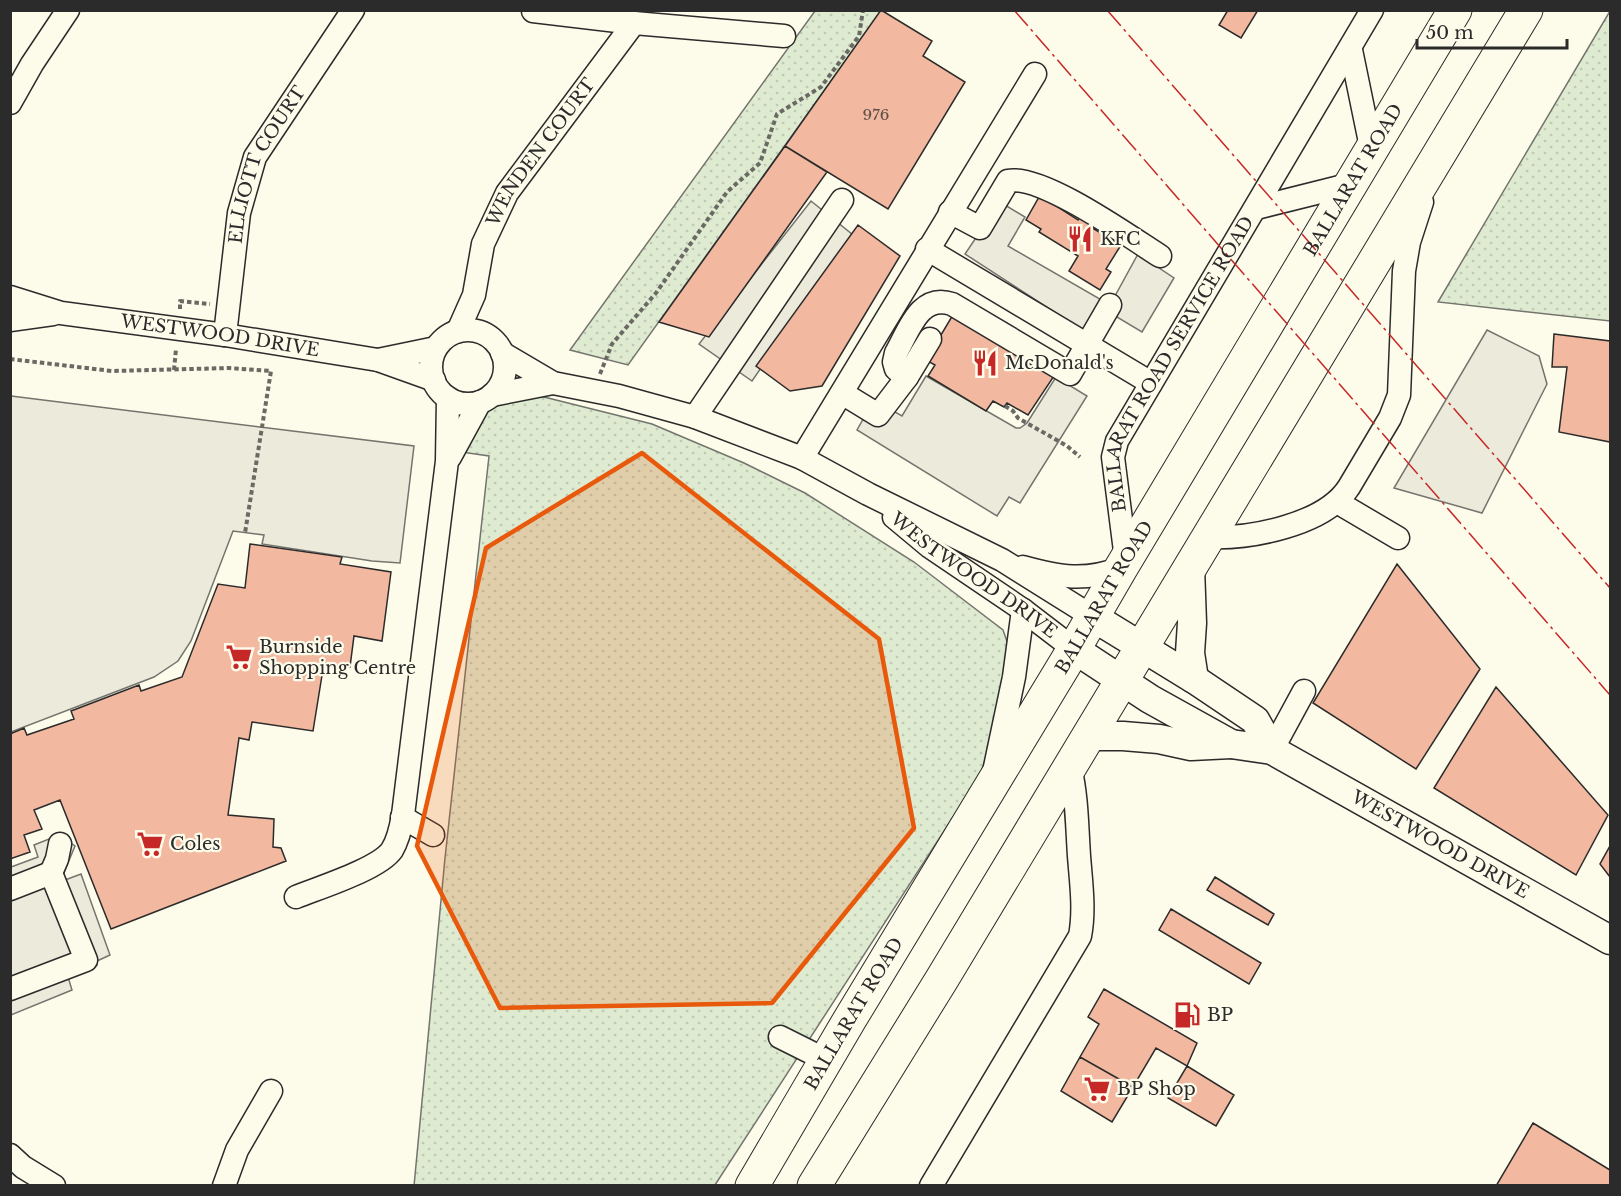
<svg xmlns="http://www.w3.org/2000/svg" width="1621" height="1196" viewBox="0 0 1621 1196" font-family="'Libre Baskerville',serif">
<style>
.grass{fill:url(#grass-dots);stroke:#74746e;stroke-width:1.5}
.parking{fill:#eceadb;stroke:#74746e;stroke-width:1.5}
.building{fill:#f2b8a0;stroke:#2b2b2b;stroke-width:1.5}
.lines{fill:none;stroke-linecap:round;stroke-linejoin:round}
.minor-casing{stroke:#2b2b2b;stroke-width:25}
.major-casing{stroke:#2b2b2b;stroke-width:31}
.highway-casing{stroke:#2b2b2b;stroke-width:35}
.path{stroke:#6a6964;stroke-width:4;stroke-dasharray:4.5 3;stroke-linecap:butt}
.minor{stroke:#fdfbea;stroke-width:22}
.major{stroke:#fdfbea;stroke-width:28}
.highway{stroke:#fdfbea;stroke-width:33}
.power{stroke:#c62828;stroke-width:1.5;stroke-dasharray:21 4.5 3 4.5;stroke-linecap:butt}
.marked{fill:#e8590c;fill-opacity:0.2;stroke:#e8590c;stroke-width:4.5;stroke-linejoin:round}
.labels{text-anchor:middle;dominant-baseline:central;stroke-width:4.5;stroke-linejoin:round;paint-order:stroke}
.number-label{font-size:15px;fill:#5d4e48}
.street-label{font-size:18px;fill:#2b2b2b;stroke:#fdfbea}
.poi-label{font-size:18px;fill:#2b2b2b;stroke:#fdfbea;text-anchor:start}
</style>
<defs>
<pattern id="grass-dots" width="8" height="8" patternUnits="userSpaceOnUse" patternTransform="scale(1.5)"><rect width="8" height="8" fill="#deebd1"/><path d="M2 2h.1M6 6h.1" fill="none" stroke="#bfcab4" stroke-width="1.8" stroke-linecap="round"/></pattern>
</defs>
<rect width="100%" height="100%" fill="#fdfbea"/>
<path class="grass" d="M815 11H881L628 365 570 350Z
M1610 11V321L1438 302Z
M536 395 652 424 744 463 805 493 914 562 1003 630 1010 650 996 732 979 777 715 1185 414 1186 445 858 489 456 461 452 489 407 502 399Z"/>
<path class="parking" d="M811 201 853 235 752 381 699 344Z
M1000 202 1025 217 1008 246 1110 305 1138 254 1174 278 1142 332 1107 311 1093 337 965 254Z
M1487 330 1539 356 1547 384 1482 513 1394 488Z
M926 376 1016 428H1020L1027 423 1056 377 1087 396 1020 503 1009 497 997 516 857 430 874 400 902 416Z
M11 396 414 446 400 563 372 561 262 544 264 535 233 531 191 641 178 661 154 677 11 732Z
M59 835 75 846 63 875 65 880 81 874 110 955 97 961V965L68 977 72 990 11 1015V867L38 857 34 845Z"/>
<path class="building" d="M881 10 932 41 923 56 965 82 888 209 785 146Z
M1228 10H1258L1241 38 1219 25Z
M785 146 827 172 709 337 659 322Z
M1043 190 1053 204 1078 220 1082 213 1098 223 1094 229 1121 245 1106 269 1111 272 1100 290 1069 271 1078 256 1039 232 1041 229 1026 220Z
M858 225 900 256 822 386 790 391 756 366Z
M957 308 1056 373 1028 415 1007 403 1004 407 993 401 986 411 928 376 935 365 926 360Z
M1554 334 1610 341V442L1559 432 1567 367H1552Z
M250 544 342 557 340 564 391 572 382 641 354 636 350 667 324 663 313 731 252 722 249 740 239 738 228 815 274 819 273 847 281 848 286 861 111 929 60 800 34 810 42 829 24 835 30 852 10 859V734L24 728 27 735 74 719 71 711 139 685 141 691 182 677 218 584 245 588Z
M1397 564 1480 669 1416 769 1313 703Z
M1496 687 1608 815 1576 875 1434 788Z
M1610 846V877L1600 864Z
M1215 877 1274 914 1268 925 1207 890Z
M1171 909 1261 963 1249 984 1159 930Z
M1104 989 1197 1043 1187 1066 1156 1048 1133 1087 1080 1057 1099 1024 1088 1017Z
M1080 1057 1133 1087 1112 1122 1061 1091Z
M1187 1066 1234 1095 1216 1126 1168 1098Z
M1533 1123 1610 1170V1186H1496Z"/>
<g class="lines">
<g class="minor-casing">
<g id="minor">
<path d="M533 11 634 23 784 36"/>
<path d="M1351 50 1372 152"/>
<path d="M10 103 32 64 68 10"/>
<path d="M1256 208 1352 184"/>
<path d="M950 212 980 228 1008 181C1040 173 1130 237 1160 256"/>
<path d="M927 249 1151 383"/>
<path id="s1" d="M10 297 61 313 225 335 378 360 434 380"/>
<path d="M10 320 53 314"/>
<circle cx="468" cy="367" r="37"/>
<path id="s2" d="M458 331 474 295 483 244 507 193 634 23"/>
<path id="s3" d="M225 335 239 213 255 157 353 10"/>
<path d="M502 353 553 383 619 396 695 417 802 458 868 494 1002 560 1093 617"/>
<path d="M378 360 436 348"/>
<path d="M907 377 896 369 894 362 896 353C909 330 920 293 952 304L1070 374 1110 305"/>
<path d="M842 393 878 415 907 377 930 339"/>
<path d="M492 395 553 383"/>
<path d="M695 417 842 200"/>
<path d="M450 457 480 402"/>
<path d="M802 458 1035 74"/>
<path d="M1337 502 1398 538"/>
<path id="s4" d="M894 517 930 547 1023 610 1074 649"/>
<path d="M1208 537C1250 539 1325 525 1349 487L1390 418 1399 395 1404 271 1409 242 1422 202"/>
<path id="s5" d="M1126 559 1113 457 1117 441 1372 10"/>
<path d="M1023 567C1060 577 1084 582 1121 568"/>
<path d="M1272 750 1304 691"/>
<path d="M995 767 1014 677 1023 610"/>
<path d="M402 817 433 835"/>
<path d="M51 873 57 859 60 844"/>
<path d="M10 889 51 873 86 960 10 989"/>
<path d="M296 897C318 888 379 869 392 850 398 840 401 827 403 815L447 461 448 398"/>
<path d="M780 1037 826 1060"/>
<path d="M10 1155 23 1167 54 1186"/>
<path d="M224 1186 237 1150 271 1091"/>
<path d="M931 1186 1080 936C1085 910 1081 882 1079 856 1077 826 1077 796 1070 767"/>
</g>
</g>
<g class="major-casing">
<g id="major">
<path d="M1190 567 1192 623 1190 653 1194 679"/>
<path d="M1093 617 1194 679 1255 720 1272 750"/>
<path id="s6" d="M1074 649 1150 699 1231 744 1272 750 1610 940"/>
<path d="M1088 736H1123L1159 739 1191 746 1231 744"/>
</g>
</g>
<g class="highway-casing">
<g id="highway">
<path id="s7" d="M752 1186 850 1019 1074 649 1121 568 1455 10"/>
<path d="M814 1186 942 979 1526 10"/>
</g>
</g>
<path class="path" d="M180 309V301L210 304
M10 359 112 371 229 368 271 371 245 533
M174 370 176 349
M600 374 612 344 656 293 727 192 760 163 777 114 821 87 859 36 863 10
M1005 406 1013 411 1018 418 1067 446 1080 457"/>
<use href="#minor" class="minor"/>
<use href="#major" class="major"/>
<use href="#highway" class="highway"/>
<path class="power" d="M1014 10 1610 695
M1107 10 1610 588"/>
</g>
<path class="marked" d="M642 453 879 639 914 828 772 1003 500 1008 417 846 486 548Z"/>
<defs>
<g id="restaurant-bare" transform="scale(2.07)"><path d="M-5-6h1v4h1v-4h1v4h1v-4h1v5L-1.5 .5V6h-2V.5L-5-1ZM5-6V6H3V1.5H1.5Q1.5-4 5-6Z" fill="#c62828" stroke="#fdfbea" stroke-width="2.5" paint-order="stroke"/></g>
<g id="supermarket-bare" transform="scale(2.07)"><path d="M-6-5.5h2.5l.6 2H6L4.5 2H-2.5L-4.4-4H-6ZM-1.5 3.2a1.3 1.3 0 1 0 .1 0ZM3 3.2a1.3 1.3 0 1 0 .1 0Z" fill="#c62828" stroke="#fdfbea" stroke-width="2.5" paint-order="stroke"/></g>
<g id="fuel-bare" transform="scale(2.07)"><path d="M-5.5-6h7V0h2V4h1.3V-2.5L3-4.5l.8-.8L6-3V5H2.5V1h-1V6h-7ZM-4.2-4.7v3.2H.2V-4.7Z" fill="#c62828" stroke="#fdfbea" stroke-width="2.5" paint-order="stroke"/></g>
</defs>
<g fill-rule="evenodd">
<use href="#restaurant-bare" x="1080" y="239"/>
<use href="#restaurant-bare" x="985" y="363"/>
<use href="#supermarket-bare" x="239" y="657"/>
<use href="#supermarket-bare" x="150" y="844"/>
<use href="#fuel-bare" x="1187" y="1015"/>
<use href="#supermarket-bare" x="1097" y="1089"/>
</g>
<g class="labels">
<g class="number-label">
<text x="876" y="114">976</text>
</g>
<g class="street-label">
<text stroke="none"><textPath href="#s2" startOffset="200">WENDEN COURT</textPath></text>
<text stroke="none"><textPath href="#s3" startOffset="178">ELLIOTT COURT</textPath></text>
<text stroke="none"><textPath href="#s7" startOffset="1172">BALLARAT ROAD</textPath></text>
<text stroke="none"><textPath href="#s1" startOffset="214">WESTWOOD DRIVE</textPath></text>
<text stroke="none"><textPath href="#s5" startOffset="213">BALLARAT ROAD SERVICE ROAD</textPath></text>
<text stroke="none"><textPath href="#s4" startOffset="99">WESTWOOD DRIVE</textPath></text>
<text stroke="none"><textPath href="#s7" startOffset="686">BALLARAT ROAD</textPath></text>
<text stroke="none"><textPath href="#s6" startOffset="418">WESTWOOD DRIVE</textPath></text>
<text stroke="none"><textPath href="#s7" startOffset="200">BALLARAT ROAD</textPath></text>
</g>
<g class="poi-label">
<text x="1100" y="239">KFC</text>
<text x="1005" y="363">McDonald's</text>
<text x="259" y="647">Burnside<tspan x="259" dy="21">Shopping Centre</tspan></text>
<text x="170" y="844">Coles</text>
<text x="1207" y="1015">BP</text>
<text x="1117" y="1089">BP Shop</text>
</g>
</g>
<rect width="1621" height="1196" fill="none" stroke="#2b2b2b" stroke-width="24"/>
<path d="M1417 39v9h150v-9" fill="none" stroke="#2b2b2b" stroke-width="3"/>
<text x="1426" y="39" font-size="18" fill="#2b2b2b" stroke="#fdfbea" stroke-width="4.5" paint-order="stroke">50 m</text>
</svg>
